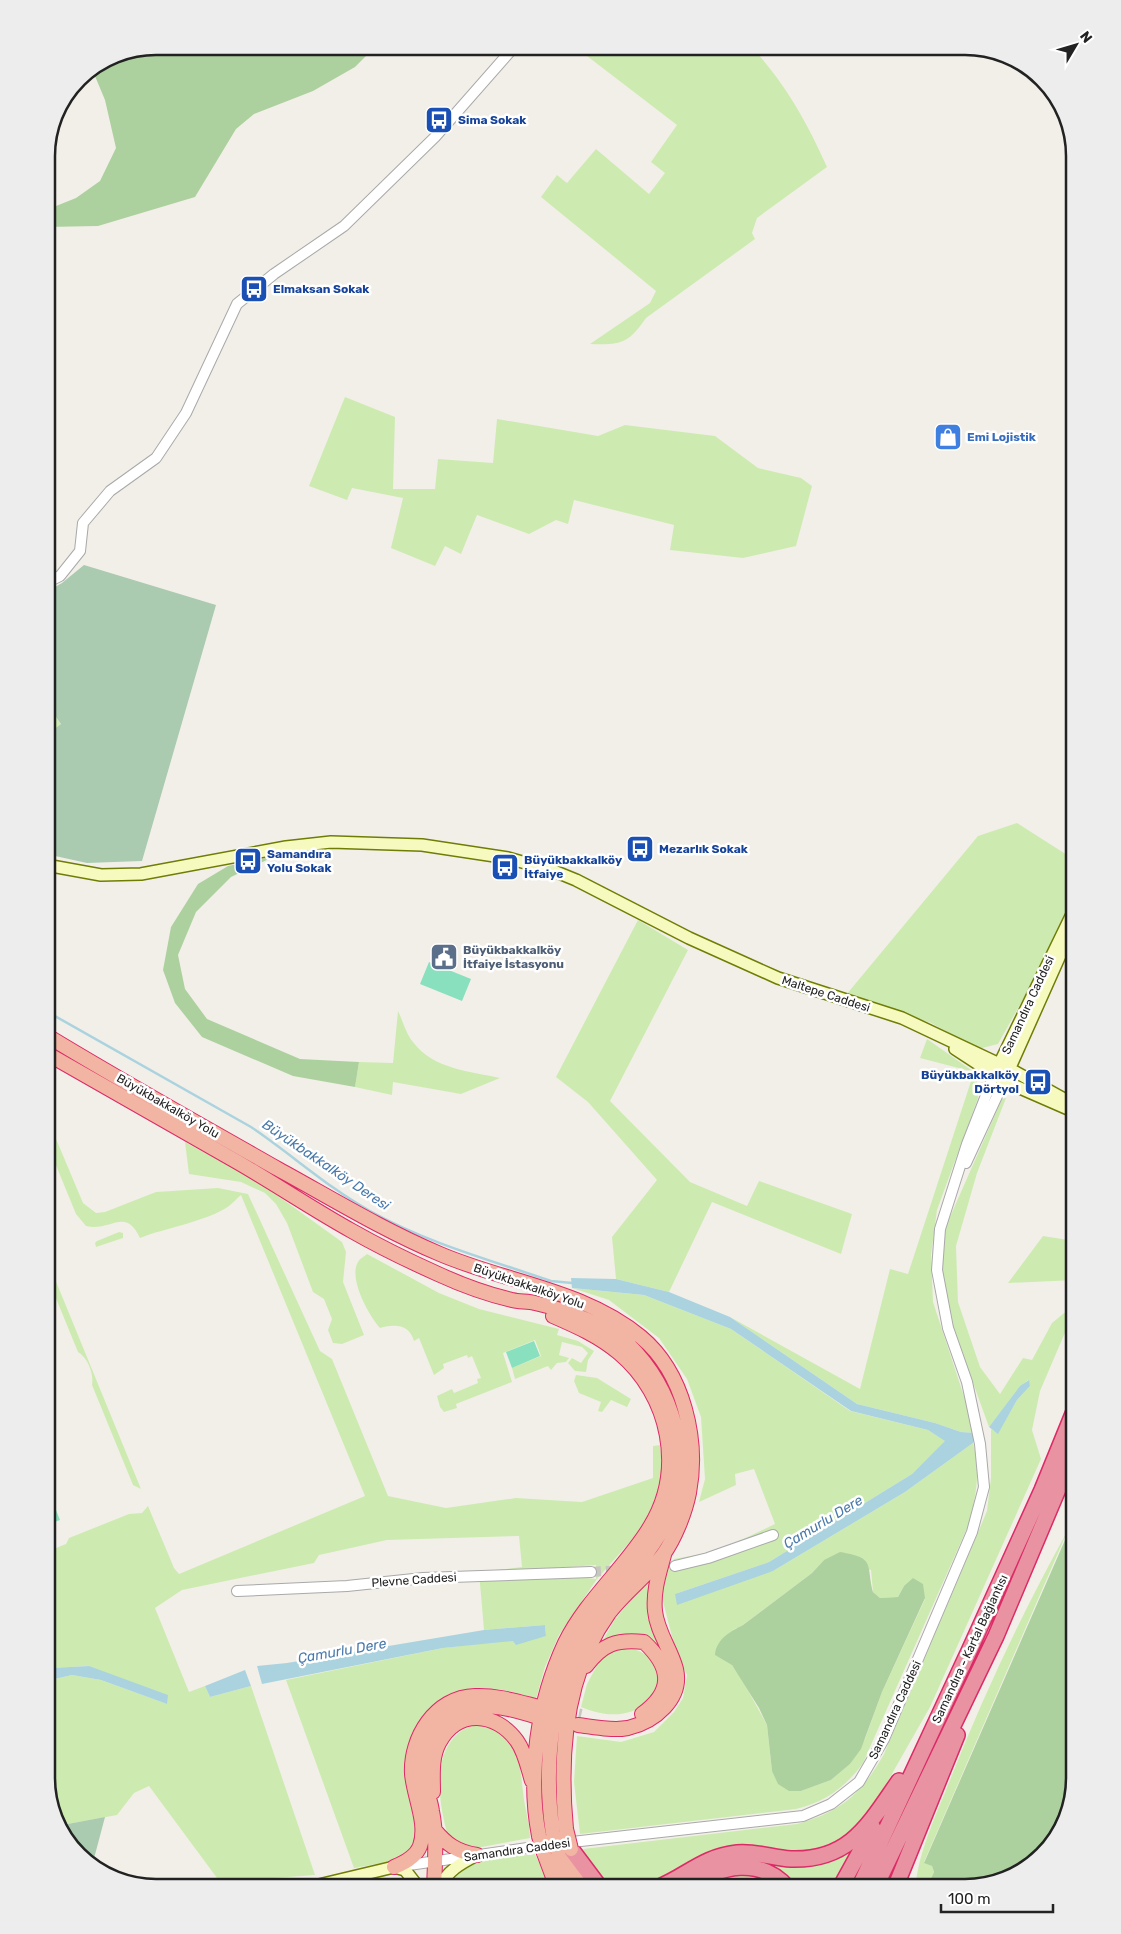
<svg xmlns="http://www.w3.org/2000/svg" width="1121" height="1934" viewBox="0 0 1121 1934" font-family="Rubik,sans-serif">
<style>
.grass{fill:#cdebb0;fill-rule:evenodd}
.forest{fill:#add19e}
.cemetery{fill:#aacbaf}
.pitch{fill:#88e0be}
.water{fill:#aad3df}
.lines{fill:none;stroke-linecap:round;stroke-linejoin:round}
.stream{stroke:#aad3df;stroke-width:2.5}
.tertiary-tunnel{stroke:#c8c6c1;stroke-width:10;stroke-dasharray:10 5;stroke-linecap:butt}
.trunk-tunnel{stroke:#c8c6c1;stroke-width:14;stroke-dasharray:14 7;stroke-linecap:butt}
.tertiary-casing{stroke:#a9a9a9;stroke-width:12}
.secondary-casing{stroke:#707d05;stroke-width:14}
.trunk-casing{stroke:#dc2a67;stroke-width:16}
.motorway-casing{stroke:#dc2a67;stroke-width:18}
.tertiary{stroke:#fff;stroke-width:10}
.secondary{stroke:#f7fabf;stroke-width:11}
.trunk{stroke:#f2b4a3;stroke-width:14}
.motorway{stroke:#e892a2;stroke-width:15}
.trunk-bridge-casing{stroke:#dc2a67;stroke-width:16;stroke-linecap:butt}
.trunk-bridge{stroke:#f2b4a3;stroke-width:14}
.labels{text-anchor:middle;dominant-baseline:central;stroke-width:5;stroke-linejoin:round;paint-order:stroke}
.transit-label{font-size:12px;font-weight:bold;fill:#164399;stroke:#fff;text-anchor:start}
.shop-label{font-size:12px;font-weight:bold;fill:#366cbe;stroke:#fff;text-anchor:start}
.service-label{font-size:12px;font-weight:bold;fill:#4e5e75;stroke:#fff;text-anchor:start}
.street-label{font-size:12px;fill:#222;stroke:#fff}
.water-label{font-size:14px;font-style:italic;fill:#4a7aab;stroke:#fff}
.rim{fill:none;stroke:#222;stroke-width:2.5}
</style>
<rect width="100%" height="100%" fill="#f2efe9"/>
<path class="grass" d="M574 46H751C786 85 806 120 827 167L757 218 752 233 755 239 646 318C628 344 621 345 590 344L650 303 656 291 541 197 557 175 567 183 596 149 649 194 665 173 651 162 677 125Z
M345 397 395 417 393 489H435L438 459 493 463 497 419 598 436 625 425 715 436 758 468 801 478 812 486 796 546 743 558 670 550 674 525 574 500 568 524 556 520 529 534 477 515 461 554 445 546 435 566 391 548 403 498 352 488 347 500 309 486Z
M46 703 61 724 46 735Z
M1017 823 1075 860V906L998 1044 978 1049 931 1023 846 995 978 836Z
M638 920 688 950 610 1101 690 1182 747 1206 759 1181 852 1214 841 1254 712 1202 669 1292 616 1279 612 1237 657 1180 588 1102 556 1077Z
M398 1011C403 1021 406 1034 413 1042 433 1069 469 1071 500 1078L461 1094 393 1082 392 1095 355 1087 359 1062 393 1063Z
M927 1039 974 1072 977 1080 978 1098 937 1210 931 1255 933 1302 976 1433 961 1432 935 1423 857 1404 730 1317 860 1389 890 1269 908 1274 974 1072 920 1058Z
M1006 1098 977 1173 956 1246 958 1302 980 1367 1000 1394 1023 1358 1032 1360 1052 1323 1075 1304V1330L1067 1328 1040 1391 1032 1430 1041 1459 930 1707 860 1830 822 1851 698 1858 656 1882 641 1888 618 1887 601 1877 589 1864 583 1849 797 1824C841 1812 862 1793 884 1754L987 1511 991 1478V1429L998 1433 1017 1400 1030 1386 1028 1380 1021 1386 989 1427 946 1308 942 1274 946 1226 1002 1099Z
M46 1115 83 1203 96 1213 105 1212 156 1192 218 1188 248 1194 320 1351 332 1359 388 1496 446 1508 516 1498 582 1502 653 1478V1446L660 1445 663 1477 645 1525 597 1579 559 1635 545 1667 536 1699C497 1687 474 1680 439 1706 395 1739 404 1767 413 1816 415 1825 418 1836 414 1846 406 1861 370 1865 354 1868L286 1680 443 1648 546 1636 545 1625 484 1630 479 1572 522 1567 519 1536 387 1540 319 1555 314 1563 182 1590 155 1608 189 1692 205 1686 210 1697 251 1686 315 1875 220 1882 149 1786 134 1793 117 1815 57 1826 46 1778V1681L72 1675 101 1680 167 1704 89 1666 51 1668 46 1670V1552L66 1544 69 1538 129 1514 142 1513 148 1506 174 1568 179 1574 365 1496 241 1195C237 1198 234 1202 229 1206 208 1221 165 1228 140 1238 125 1206 111 1232 86 1226L76 1214 46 1141ZM596 1565V1579L576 1577 543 1569Z
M185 1142 260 1183 342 1242 346 1252 343 1282 364 1335 342 1344 333 1343 328 1330 332 1319 324 1299 313 1292 287 1223 276 1204 265 1193 241 1182 189 1174Z
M119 1232 123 1233V1238L96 1247 95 1243 97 1241Z
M1043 1236 1075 1241V1280L1008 1283Z
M367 1254 439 1293 479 1309 559 1329 557 1335 578 1341 594 1351 588 1360 586 1372 575 1371 568 1363 572 1358 581 1363 588 1353 582 1347 562 1342 559 1355 569 1358 566 1362 557 1363 551 1370 548 1366 515 1379 512 1368 541 1356 535 1340 503 1353 512 1382 456 1404 457 1408 444 1412 440 1407 437 1396 452 1389 454 1393 478 1383 477 1379 481 1378 472 1356 468 1358 467 1355 443 1364 444 1368 434 1375 419 1338 414 1341C409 1324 395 1324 380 1328 369 1316 348 1278 358 1262 360 1258 364 1257 367 1254Z
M46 1257 141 1489 133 1485 92 1385C94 1374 88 1358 78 1352L46 1274Z
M572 1288 644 1295 731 1329 850 1411 928 1430 946 1441 912 1474 769 1562 675 1594 773 1571 905 1492 973 1443C981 1473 976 1497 968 1526L863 1763C846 1787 825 1802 796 1809L580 1834 574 1782 577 1736 621 1742 654 1732 674 1712 683 1698 687 1675 677 1656 660 1590 666 1570 674 1559 718 1551 775 1524 754 1469 735 1474 736 1485 699 1502 705 1479 701 1417 687 1379 659 1338 609 1300ZM824 1560 871 1570 873 1592 880 1598 898 1597 904 1586 925 1599 882 1692 865 1739 850 1764 831 1780 801 1791 772 1771 767 1725 740 1676 732 1665 733 1630 743 1625 812 1573Z
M576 1375 597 1378 631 1399 627 1407 611 1400 602 1412 598 1411 601 1402 579 1393 574 1381Z
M1068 1530 924 1862 932 1866 934 1872 928 1885 929 1888H915C919 1850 936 1815 950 1780 984 1694 1023 1611 1068 1530Z
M652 1575 664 1655C641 1634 634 1629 603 1640L615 1619Z
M620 1647C688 1651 658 1740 581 1707L587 1684 601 1658Z
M476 1724C522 1728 519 1763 524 1800 526 1813 530 1825 530 1838L471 1849 448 1836C437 1799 429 1738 476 1724Z
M853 1846 832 1888H792L762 1865 685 1888H672L706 1866Z
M535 1854 551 1888H446C458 1856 506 1858 535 1854Z
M728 1873 758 1875 780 1888H698Z"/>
<path class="forest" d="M156 46H376L355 67 313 91 254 114 236 129 195 197 98 226 46 227V210L76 198 100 181 116 148 105 100 92 69 114 55Z
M275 856 231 877 196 912 178 955 185 989 207 1019 300 1059 359 1062 355 1087 293 1076 202 1037 175 1003 163 970 171 927 198 884 228 866Z
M1072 1524H1075V1778L1056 1839 1013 1877 965 1888H929L928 1885 934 1872 932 1866 924 1863Z
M840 1552C876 1558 866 1564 873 1592L880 1598 898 1597 904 1586 913 1578 923 1584 925 1598 882 1692 861 1749 850 1764 831 1780 801 1791H789L778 1784 772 1771 767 1725 759 1708 732 1665 715 1655C716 1639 731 1631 743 1625L812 1573 824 1560Z"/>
<path class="cemetery" d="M84 565 216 605 142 861 87 863 46 854V735L61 724 46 703V592L62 583Z
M105 1817 92 1866 57 1826Z"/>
<path class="pitch" d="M429 962 471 979 462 1001 420 984Z
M534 1341 540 1356 512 1368 506 1352Z
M46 1485 60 1520 46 1525Z"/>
<path class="water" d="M571 1278 616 1279 669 1292 730 1317 857 1404 935 1423 961 1432 976 1433 973 1443 905 1492 773 1571 677 1605 675 1594 769 1562 912 1474 945 1441 928 1430 851 1411 731 1329 644 1295 572 1288Z
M1029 1380 1030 1386 1017 1400 998 1434 989 1427 1020 1386Z
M545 1625 546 1636 516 1645 513 1641 443 1648 262 1684 257 1666 287 1663 484 1630Z
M89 1666 168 1695 167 1704 101 1680 72 1675 46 1681V1670L51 1668Z
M245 1670 251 1686 210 1697 205 1686Z"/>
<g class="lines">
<path class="stream" d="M46 1011 251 1127C291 1154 327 1187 370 1211 427 1243 490 1260 551 1281L572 1283"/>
<path class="tertiary-tunnel" d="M591 1572 622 1570"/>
<path class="trunk-tunnel" d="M558 1711 581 1716"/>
<g class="tertiary-casing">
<path id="tertiary" d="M46 583 60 576 80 551 83 523 110 491 156 458 186 413 237 304 274 274 344 226 435 137 515 46
M966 1163 1004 1081
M675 1566 708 1558 773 1535
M237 1591 347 1586 423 1578 591 1572
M563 1843 803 1816 831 1804 859 1782 884 1739 972 1532 984 1487 980 1444 967 1382 948 1328 937 1270 940 1229 967 1144 994 1075
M402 1866 548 1845"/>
</g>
<g class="secondary-casing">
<path id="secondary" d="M46 865 101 875 141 874 286 847 331 842 422 845 508 858 554 871 576 880 689 938 778 978 902 1018 1010 1069 1075 1105
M955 1049 1004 1081 1075 1112
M994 1075 1075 908
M1004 1081 1066 942
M306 1888 394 1867 405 1870 419 1888
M439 1888C447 1871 461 1863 477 1855"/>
</g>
<g class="trunk-casing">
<path id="trunk" d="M46 1035C123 1082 201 1125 278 1169 331 1198 383 1230 440 1254 505 1282 585 1290 641 1337 684 1373 699 1440 689 1493 685 1513 675 1538 663 1555 647 1576 625 1592 609 1613 565 1674 559 1756 566 1829
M46 1053C110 1090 175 1126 239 1163 277 1185 314 1210 352 1231 380 1247 409 1261 438 1274 462 1285 486 1294 512 1300 519 1302 528 1301 535 1303 562 1309 608 1325 628 1344 673 1388 695 1460 667 1520 651 1554 622 1581 599 1611 552 1673 542 1759 553 1834
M586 1666C603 1644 616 1639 644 1642 671 1667 674 1691 642 1714
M578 1725C594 1727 611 1731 628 1728 654 1722 683 1699 676 1669 671 1649 657 1632 655 1611 653 1591 659 1574 664 1555
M433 1792C433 1776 431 1758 439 1743 458 1708 496 1712 517 1741 525 1752 528 1768 532 1781
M434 1829C446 1844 457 1852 477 1855
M539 1836C527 1774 538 1701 565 1643 586 1600 625 1568 650 1527 685 1470 670 1396 619 1353 599 1336 576 1326 553 1316
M572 1851 578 1873 585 1888
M558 1852 572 1888
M544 1853 557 1888
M394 1867C404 1863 416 1857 420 1846 428 1824 414 1797 412 1774 410 1738 435 1697 475 1696 497 1695 519 1702 539 1707
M434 1888C435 1862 437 1836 432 1811 430 1797 423 1783 423 1770 423 1740 445 1707 477 1706 498 1705 518 1711 538 1717"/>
</g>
<g class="motorway-casing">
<path id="motorway" d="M571 1849 598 1885 604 1888
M657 1888C687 1876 702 1857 737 1853 755 1851 773 1858 791 1859 850 1861 869 1824 899 1781
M691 1888C719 1864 761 1857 788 1888
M840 1888 873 1828
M859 1888 970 1649 1042 1490 1075 1409
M875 1888 996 1636 1075 1449
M895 1888 957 1735"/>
</g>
<use href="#tertiary" class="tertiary"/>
<use href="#secondary" class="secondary"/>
<use href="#trunk" class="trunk"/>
<use href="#motorway" class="motorway"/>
<g class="trunk-bridge-casing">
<path id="trunk-bridge" d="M566 1829 571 1849
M553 1834 558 1852
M539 1836 544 1853"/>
</g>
<use href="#trunk-bridge" class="trunk-bridge"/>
</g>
<defs>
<g id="bus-square" transform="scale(1.4375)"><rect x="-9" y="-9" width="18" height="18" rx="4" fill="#1a4fb4" stroke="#fff"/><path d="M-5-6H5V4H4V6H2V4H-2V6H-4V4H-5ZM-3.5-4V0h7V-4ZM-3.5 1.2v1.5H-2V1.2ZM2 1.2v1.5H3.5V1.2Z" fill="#fff"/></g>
<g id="shop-square" transform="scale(1.4375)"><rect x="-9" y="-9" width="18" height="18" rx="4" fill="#3f7fe0" stroke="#fff"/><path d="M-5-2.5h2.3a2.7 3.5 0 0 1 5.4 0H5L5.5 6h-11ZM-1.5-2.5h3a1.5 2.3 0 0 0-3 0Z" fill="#fff"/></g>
<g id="civic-square" transform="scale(1.4375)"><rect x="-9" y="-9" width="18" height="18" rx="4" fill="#5c6f8a" stroke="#fff"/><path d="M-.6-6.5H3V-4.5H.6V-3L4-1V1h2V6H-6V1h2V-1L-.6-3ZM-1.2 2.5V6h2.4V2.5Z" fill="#fff"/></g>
</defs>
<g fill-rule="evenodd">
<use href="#bus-square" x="439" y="120"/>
<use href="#bus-square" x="254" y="289"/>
<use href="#shop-square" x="948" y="437"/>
<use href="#bus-square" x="640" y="849"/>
<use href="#bus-square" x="248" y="861"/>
<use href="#bus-square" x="505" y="867"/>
<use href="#civic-square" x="444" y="957"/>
<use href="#bus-square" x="1038" y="1082"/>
</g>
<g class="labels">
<g class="transit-label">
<text x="458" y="120">Sima Sokak</text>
<text x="273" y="289">Elmaksan Sokak</text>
<text x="659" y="849">Mezarlık Sokak</text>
<text x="267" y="854">Samandıra<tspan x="267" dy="14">Yolu Sokak</tspan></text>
<text x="524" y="860">Büyükbakkalköy<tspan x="524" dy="14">İtfaiye</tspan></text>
<text x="1019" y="1075" text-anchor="end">Büyükbakkalköy<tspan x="1019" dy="14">Dörtyol</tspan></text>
</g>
<g class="shop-label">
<text x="967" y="437">Emi Lojistik</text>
</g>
<g class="service-label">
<text x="463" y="950">Büyükbakkalköy<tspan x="463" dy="14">İtfaiye İstasyonu</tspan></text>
</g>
<g class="street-label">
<text transform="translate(826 994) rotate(18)">Maltepe Caddesi</text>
<text transform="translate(1028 1005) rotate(-65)">Samandıra Caddesi</text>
<text transform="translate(168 1106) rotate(30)">Büyükbakkalköy Yolu</text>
<text transform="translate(529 1286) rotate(19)">Büyükbakkalköy Yolu</text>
<text transform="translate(414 1580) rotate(-4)">Plevne Caddesi</text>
<text transform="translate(970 1649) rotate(-65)">Samandıra - Kartal Bağlantısı</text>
<text transform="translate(895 1710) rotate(-65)">Samandıra Caddesi</text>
<text transform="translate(517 1850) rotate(-8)">Samandıra Caddesi</text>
</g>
<g class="water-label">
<text transform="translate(326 1165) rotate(34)">Büyükbakkalköy Deresi</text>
<text transform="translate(823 1522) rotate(-31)">Çamurlu Dere</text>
<text transform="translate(342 1651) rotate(-10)">Çamurlu Dere</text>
</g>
</g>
<path d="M0 0H1121V1934H0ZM156 55H965A101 101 0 0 1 1066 156V1778A101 101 0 0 1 965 1879H156A101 101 0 0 1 55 1778V156A101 101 0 0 1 156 55Z" fill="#ededed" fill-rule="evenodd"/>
<path class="rim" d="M156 55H965A101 101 0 0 1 1066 156V1778A101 101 0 0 1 965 1879H156A101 101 0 0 1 55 1778V156A101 101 0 0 1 156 55Z"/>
<g transform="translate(1076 45) rotate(52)" stroke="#ffffff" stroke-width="4" paint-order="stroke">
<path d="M0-4L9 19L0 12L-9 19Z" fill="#222222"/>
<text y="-8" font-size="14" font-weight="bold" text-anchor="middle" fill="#222222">N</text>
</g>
<path d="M941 1904v8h112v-8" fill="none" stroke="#222222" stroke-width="2.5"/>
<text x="948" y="1904" font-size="15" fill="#222222" stroke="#ffffff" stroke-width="4" paint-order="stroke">100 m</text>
</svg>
